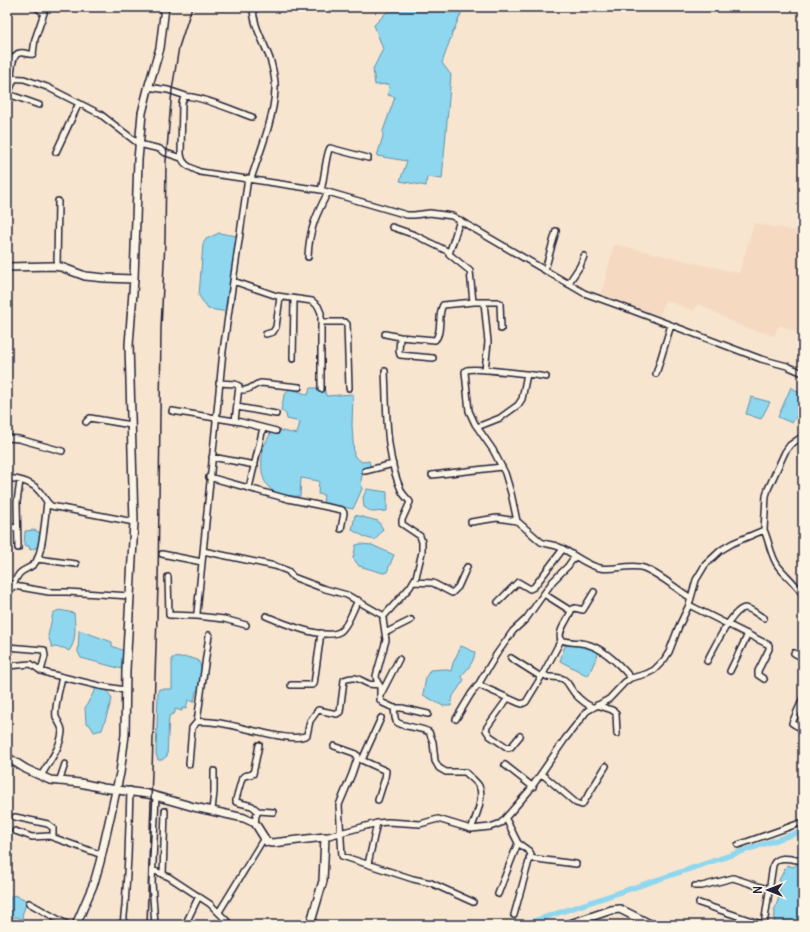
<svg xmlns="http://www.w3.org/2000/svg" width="810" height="932" viewBox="0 0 810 932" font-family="Delius,sans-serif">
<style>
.built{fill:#f5dac1}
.water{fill:#8ed7ef;stroke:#638fa7}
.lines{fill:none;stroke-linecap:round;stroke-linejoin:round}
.canal{stroke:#8ed7ef;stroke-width:5.5}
.minor-casing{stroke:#22223b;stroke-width:8}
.tertiary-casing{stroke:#22223b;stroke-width:10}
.minor{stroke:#fcf5e5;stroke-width:5}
.tertiary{stroke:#fcf5e5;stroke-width:7}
.rail{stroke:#22223b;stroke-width:1.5}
</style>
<rect width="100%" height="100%" fill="#f8e5d0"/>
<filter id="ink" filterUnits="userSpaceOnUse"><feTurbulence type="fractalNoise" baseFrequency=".025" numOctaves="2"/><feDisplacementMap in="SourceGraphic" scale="8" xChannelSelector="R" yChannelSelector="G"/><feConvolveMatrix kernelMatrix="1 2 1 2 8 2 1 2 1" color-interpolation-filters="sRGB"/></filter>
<g filter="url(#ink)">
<path class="built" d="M754 223 803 232V336L780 325 774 336 740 326 699 304 693 311 665 300 660 316 601 295 614 244 739 273Z"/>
<path class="water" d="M392 7H464L452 34 442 63 451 75 442 179 427 177 426 186 400 181 407 161 377 156 383 136V131L395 97 388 95 389 84 375 85 373 69 383 49 374 25Z
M219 233 243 237 236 269 234 302 229 312 208 309 199 296 203 244 206 239Z
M791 387 803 395V406L792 423 778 417Z
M290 388 308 395 310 388H324L326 396 353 394 352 425 354 456 362 462 369 461 371 468 363 472 361 480 362 489 353 509 323 503 324 495 318 494 319 481 301 478 300 496C293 497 287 495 281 494 260 489 260 467 263 450 264 443 270 436 273 429L297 434 300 422 287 419 286 414 281 410 284 396Z
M751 397 770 402 761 419 746 414Z
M367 489 387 492V511L372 512 364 507 363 497Z
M355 515 378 521 383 529 375 540 367 538 352 530Z
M34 530 45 535 43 545 30 550 29 546H24L25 531Z
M360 544 372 545 394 555 387 572 383 573 359 566 353 558 356 545Z
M59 610 74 613C75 625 77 641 69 651L64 648 52 647 48 636 53 613Z
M79 630 112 642V646L124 651 122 669 81 658 78 652Z
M581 642 600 650 588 676 560 661 566 643Z
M461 646 475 652C474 662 468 669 461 676L464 680 453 696 451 706H443L423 695 426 677 430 670 444 669 451 671 453 663Z
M187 657 198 660 205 676V684H200L199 692 196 691 194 702 188 700 186 709 182 708V711L175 709V713L169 716 167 756 162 760H158L156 754 158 692 159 689H172V658Z
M96 688H106L112 699 102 730 94 732 90 725 86 723 85 708Z
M799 863 803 865 801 867H803V925H774L775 911H774C778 901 782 890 779 880L787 865 793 867Z
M15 895 24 899 27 902 22 915 23 919H21L17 917 7 918V898Z"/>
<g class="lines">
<path class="canal" d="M522 925 803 831"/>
<g class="minor-casing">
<path id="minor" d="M7 78 24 79 47 87 100 114 139 144 160 149 163 152 181 158
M11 79C11 73 12 53 20 53 25 52 28 55 33 54L35 39 44 13 36 7
M148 87 168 90 186 96
M8 94 39 105
M7 97 14 79
M252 117C240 113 193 93 184 97L182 103 181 154C182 165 190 167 200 172L321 190 407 215H414L430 213 452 216 584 293 623 307 761 359 787 366 803 373
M56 152 79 103
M251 179C260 151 274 119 275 89 276 80 273 71 271 62 265 43 253 27 253 7
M321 190C324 181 326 153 330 148L368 158
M460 220 449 254 470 271 473 302H497L500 303 501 329
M392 227 415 235 449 252
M308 257C309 230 316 215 328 192
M57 267 58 201
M545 270 556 231
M233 281 277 296 312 301 318 306 321 313V389
M568 284 580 266 584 256
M484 302 488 342 485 370
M321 322H345L347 324 349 388
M266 334 273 332 276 327 280 297
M385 334 400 337 435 340C443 332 437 315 443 305L474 302
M400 337 399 351 400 355 433 358
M293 359 294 299
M385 371C387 410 385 457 402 492 404 496 408 499 410 502L402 520V524L420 536 422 542V552L416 577 410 587 384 616 383 619 386 640 376 676 377 681 380 686V700L383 703 394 708C395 712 394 717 396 721 400 727 421 727 429 732L433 742 435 761 439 768 446 772H465C470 777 476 781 479 786 485 797 475 819 471 829
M656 374 671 325
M546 377C536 375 473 367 467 370 466 370 465 371 465 372L469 411 475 424 493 450 505 473 511 493 517 521 541 542C547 545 553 544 559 547 573 553 585 565 600 568 614 571 630 563 644 568 661 575 675 588 691 598
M219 383 235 384 239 386 235 421
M239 390C252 391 251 385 261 383L299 387
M237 407 276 414
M172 411 241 422 276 431
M86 422 90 418 131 425
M477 427 500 418 518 405 522 399 527 374
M7 438 19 439 62 451
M212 457 255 465
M365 471 393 464
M432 475 502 467
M209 477 288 499 342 510 344 513 341 529
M7 478C18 479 32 482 39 491 44 496 45 501 51 506L134 522
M249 488 263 428
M471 522 497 518 517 521
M7 527 17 528
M764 530C769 541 771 557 778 566 786 576 796 584 803 595
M18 548 17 502 20 481
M203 551 275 566 288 571 293 577 322 588 347 595 384 616
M162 554 202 562
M37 559 76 564
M168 577 169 615 197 616
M413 582 433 583 452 593 458 587 467 567
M14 586 49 592H67L130 596
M544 594 571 611C568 620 557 631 561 640 569 643 578 642 586 644 604 648 620 665 631 678
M7 595C13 589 14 579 20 573 24 569 31 568 35 563 43 553 45 517 47 502
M498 602 518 582 530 589 534 587 563 549
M689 605 769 645V649L758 671V675L764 679
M570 610 575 608 583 610 594 592
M266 616C280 622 330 643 342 630 349 623 353 610 358 600
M246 625 224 619 197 616V613L223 351 248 178
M385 633 411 620
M7 647 44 650 45 656 41 671
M794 653 803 658
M511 658 541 677
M707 661C713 650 732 609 745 608 751 608 759 616 764 618
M7 666 31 664 41 671 50 674 100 686 125 690
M730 671 748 634
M543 674 548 677C572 676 565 686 579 698 583 702 588 705 592 707
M291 685H312L314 684 321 633
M478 685 496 655 513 631 526 619 553 581 568 566 575 556
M381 694 399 659
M508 698 487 727 486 730 490 736 508 748 511 747 520 736
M803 698 792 723 795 725 803 729
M597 705 612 710 616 713 617 734
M394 708H402L428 714
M456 719 471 694 478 685 481 686 519 703 522 704 526 702 543 674 561 640
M197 722 209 635
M334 746 354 753 358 756 352 774 339 805 342 856 413 879 431 883 473 902
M357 758 386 771 385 778 378 800
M362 760 381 718
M189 764 192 728 197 722C222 717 288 746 307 735L310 721 318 710 337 714 340 712 344 680C356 675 359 680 369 684 372 685 376 684 379 685
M505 765 533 787
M542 774 576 803 582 805 606 766
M41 776C48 763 61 748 62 731 62 726 58 722 56 717 54 707 60 687 62 677
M59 782 65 764
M212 810 214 792V771
M258 811 252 806 236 802V799L242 778 244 776 253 774 259 745
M15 817 48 824 53 828V837
M506 819 518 843 529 851 531 854 514 915
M255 823 256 816 258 811 273 812
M15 831 32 837 49 836 102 855
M325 837 377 823 388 822 420 824 438 819 471 829 490 827 501 823 529 791 565 739 587 711 609 699 625 682 631 678 646 674 654 670 664 660 669 652 679 626 689 605 696 580 705 565 721 550 733 543 764 530 766 496 768 489 785 452 790 445 803 436
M738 845 803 822
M529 858 576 864
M368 864 377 823
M153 870 169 877 210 904 231 925
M163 875 165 811
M695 886H702L733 878 770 890
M498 894 518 843
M29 903 68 925
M699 903 764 925
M219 912 264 838
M123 925 125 906 128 857 130 790
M155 925 152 883 156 796
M185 925 199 896
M636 925 640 919
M764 925 773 865C778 854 793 860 803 861"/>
</g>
<g class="tertiary-casing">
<path id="tertiary" d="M7 267 53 266 61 267 85 276 105 278 134 279
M7 757 26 769 50 780 80 783 103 788 148 794 194 807 244 818 255 823 267 842 272 843 325 837 323 881 310 925
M76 925 94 883 100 862 120 773 125 735 126 670 134 522 129 345 134 279 138 160 142 113 149 85 160 48 165 7
M567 925 611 910 620 909 652 925"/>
</g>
<use href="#minor" class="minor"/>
<use href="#tertiary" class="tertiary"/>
<path class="rail" d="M147 925 158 585 161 329 165 241 166 161 172 90 179 47 192 7"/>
</g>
</g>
<rect width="810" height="932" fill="none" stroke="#fcf5e5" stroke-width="24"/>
<rect x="12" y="12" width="786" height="908" fill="none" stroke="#22223b" stroke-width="1.5" filter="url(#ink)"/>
<g transform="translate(768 890) rotate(270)" stroke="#fcf5e5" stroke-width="3" paint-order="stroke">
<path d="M0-3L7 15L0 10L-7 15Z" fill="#22223b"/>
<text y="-6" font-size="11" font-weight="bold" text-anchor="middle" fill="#22223b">N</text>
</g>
</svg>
